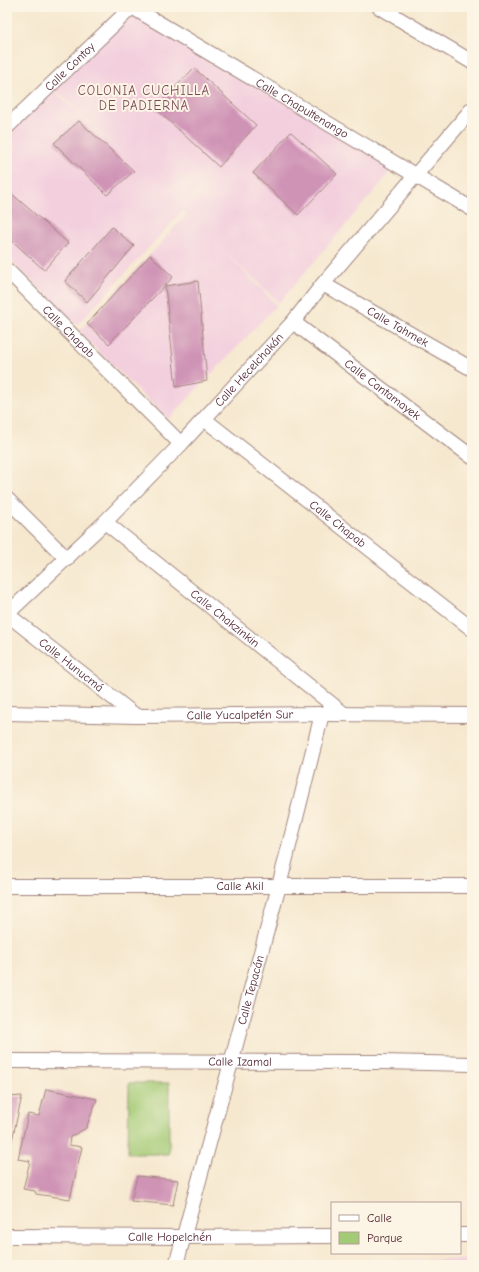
<svg xmlns="http://www.w3.org/2000/svg" width="479" height="1272" viewBox="0 0 479 1272" font-family="'Comic Neue',sans-serif">
<style>
.built{fill:#f3cfde}
.green{fill:#a3ca75;stroke:#767450}
.building{fill:#cf93b5}
.lines{fill:none;stroke-linecap:round;stroke-linejoin:round}
.minor-casing{stroke:#a0847d;stroke-width:16}
.minor{stroke:#fff;stroke-width:14}
.labels{text-anchor:middle;dominant-baseline:central;stroke-width:4;stroke-linejoin:round;paint-order:stroke}
.street-label{font-size:12px;fill:#4a1f2b;stroke:#fcf5e5}
.neighbourhood-label{font-size:13px;letter-spacing:1px;fill:#79485b;stroke:#fcf5e5}
</style>
<rect width="100%" height="100%" fill="#fcf5e5"/>
<filter id="ink" filterUnits="userSpaceOnUse"><feTurbulence type="fractalNoise" baseFrequency=".025" numOctaves="2"/><feDisplacementMap in="SourceGraphic" scale="8" xChannelSelector="R" yChannelSelector="G"/><feConvolveMatrix kernelMatrix="1 2 1 2 8 2 1 2 1" color-interpolation-filters="sRGB"/></filter>
<filter id="wash" filterUnits="userSpaceOnUse"><feTurbulence type="fractalNoise" baseFrequency=".012" numOctaves="4" result="noise"/><feDisplacementMap in="SourceGraphic" scale="16" xChannelSelector="R" yChannelSelector="G"/><feGaussianBlur stdDeviation="0.9" result="paint"/><feColorMatrix in="noise" values="0 0 0 0 0 0 0 0 0 0 0 0 0 0 0 0 0 1.4 0 .05"/><feComposite in="paint" operator="in"/></filter>
<g filter="url(#wash)">
<rect width="100%" height="100%" fill="#f6e8cf"/>
<path class="built" d="M120 7H144L393 169 279 303 221 248 277 305 168 420 79 332 150 255 186 214 183 211 77 325 7 257V128L48 85 136 167 49 83Z
M352 1260H472V1265H350Z"/>
<path class="green" d="M129 1083H169V1154H128Z"/>
<g id="blocks">
<path class="building" d="M194 68 256 125 219 167 155 108Z
M79 121 134 171 107 195 54 143Z
M291 132 337 174 298 215 253 173Z
M11 193 68 243 44 270 7 236V197Z
M112 227 134 246 87 302 65 281Z
M150 255 173 277 109 344 87 324Z
M198 281 207 381 176 387 165 286Z
M46 1089 97 1099 86 1128 70 1137 69 1145 82 1147 70 1199 36 1194 35 1191 23 1189 30 1161 18 1159 28 1114 39 1116Z
M22 1096 8 1158H7V1097Z
M137 1176 178 1180 173 1205 131 1201Z"/>
</g>
</g>
<g filter="url(#ink)">
<use href="#blocks" fill-opacity="0" stroke="#a0847d" stroke-width="1"/>
<g class="lines">
<g class="minor-casing">
<g id="minor">
<path id="s1" d="M132 7 472 209"/>
<path d="M379 7 472 62"/>
<path id="s2" d="M7 127 132 7"/>
<path id="s3" d="M7 270 181 444"/>
<path id="s4" d="M323 284 472 369"/>
<path id="s5" d="M293 322 472 457"/>
<path id="s6" d="M204 419 472 629"/>
<path d="M7 499 67 559"/>
<path id="s7" d="M105 522 344 714"/>
<path id="s8" d="M7 614 105 522 181 444 293 322 323 284 472 109"/>
<path id="s9" d="M7 614 136 716"/>
<path id="s10" d="M7 713 136 716 322 714 472 715"/>
<path id="s11" d="M7 886H472"/>
<path id="s12" d="M7 1061 381 1062 472 1064"/>
<path d="M460 1235H472"/>
<path id="s13" d="M7 1236 184 1237 332 1236"/>
<path id="s14" d="M176 1265 279 886 322 714"/>
</g>
</g>
<use href="#minor" class="minor"/>
</g>
</g>
<g class="labels">
<g class="street-label">
<text stroke="none"><textPath href="#s2" startOffset="87">Calle Contoy</textPath></text>
<text stroke="none"><textPath href="#s1" startOffset="198">Calle Chapultenango</textPath></text>
<text stroke="none"><textPath href="#s4" startOffset="86">Calle Tahmek</textPath></text>
<text stroke="none"><textPath href="#s3" startOffset="87">Calle Chapab</textPath></text>
<text stroke="none"><textPath href="#s8" startOffset="344">Calle Hecelchakán</textPath></text>
<text stroke="none"><textPath href="#s5" startOffset="112">Calle Cantamayek</textPath></text>
<text stroke="none"><textPath href="#s6" startOffset="170">Calle Chapab</textPath></text>
<text stroke="none"><textPath href="#s7" startOffset="154">Calle Chakzinkin</textPath></text>
<text stroke="none"><textPath href="#s9" startOffset="82">Calle Hunucmá</textPath></text>
<text stroke="none"><textPath href="#s10" startOffset="233">Calle Yucalpetén Sur</textPath></text>
<text stroke="none"><textPath href="#s11" startOffset="233">Calle Akil</textPath></text>
<text stroke="none"><textPath href="#s14" startOffset="285">Calle Tepacán</textPath></text>
<text stroke="none"><textPath href="#s12" startOffset="233">Calle Izamal</textPath></text>
<text stroke="none"><textPath href="#s13" startOffset="163">Calle Hopelchén</textPath></text>
</g>
<g class="neighbourhood-label">
<text x="144" y="90">COLONIA CUCHILLA<tspan x="144" dy="15">DE PADIERNA</tspan></text>
</g>
</g>
<rect width="479" height="1272" fill="none" stroke="#fcf5e5" stroke-width="24"/>
<rect x="331" y="1202" width="130" height="52" fill="#fcf5e5" stroke="#b59f9b"/>
<rect x="339" y="1215" width="20" height="6" fill="#ffffff" stroke="#b59f9b"/>
<text x="367" y="1222" font-size="12" fill="#4a1f2b">Calle</text>
<rect x="339" y="1232" width="20" height="12" fill="#a3ca75" stroke="#b59f9b"/>
<text x="367" y="1242" font-size="12" fill="#4a1f2b">Parque</text>
</svg>
